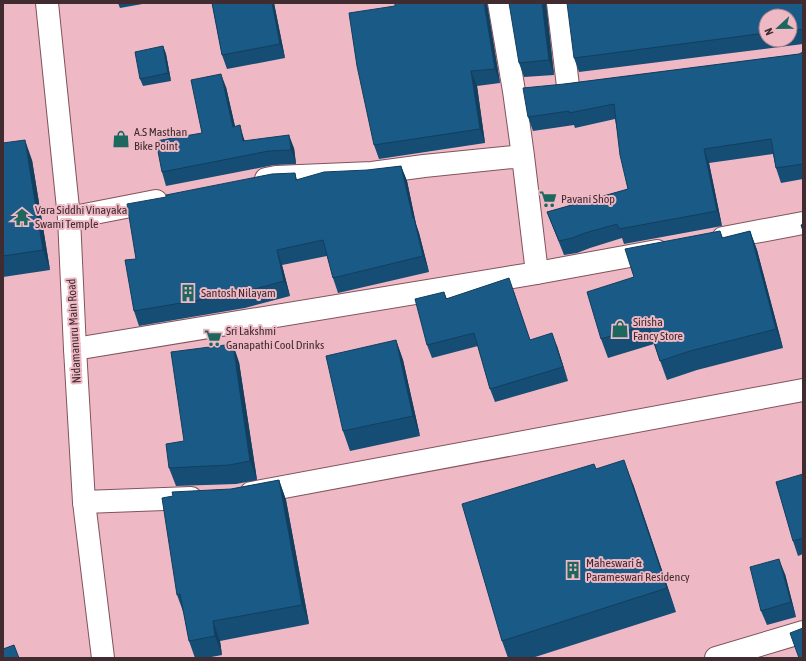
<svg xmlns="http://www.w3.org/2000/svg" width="806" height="661" viewBox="0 0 806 661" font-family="'Asap Condensed',sans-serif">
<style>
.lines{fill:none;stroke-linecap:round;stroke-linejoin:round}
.minor-casing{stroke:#81535d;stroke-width:24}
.secondary-casing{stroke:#81535d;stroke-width:24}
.minor{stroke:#fff;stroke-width:22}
.secondary{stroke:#fff;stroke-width:22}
.wall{fill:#164d74;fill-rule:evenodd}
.shaded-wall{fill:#123f5e}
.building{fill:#195a87;stroke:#123f5e}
.labels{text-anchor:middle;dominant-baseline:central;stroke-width:4;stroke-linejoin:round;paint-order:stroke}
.poi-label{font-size:12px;fill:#402b30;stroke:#eeb9c4;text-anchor:start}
.street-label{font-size:12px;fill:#402b30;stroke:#eeb9c4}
</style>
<rect width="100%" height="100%" fill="#eeb9c4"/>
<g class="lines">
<g class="minor-casing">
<path id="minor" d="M558 3 568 86
M523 156 537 273
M266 179 276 177 372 173 424 166 523 156 514 91 499 3
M69 218 156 201
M723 238 803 223
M75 349 537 273 657 251
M251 493 803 390
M84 502 191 498
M716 658 803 632"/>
</g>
<g class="secondary-casing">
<path id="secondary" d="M47 3 69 218 75 349 84 502 103 658"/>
</g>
<use href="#minor" class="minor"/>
<use href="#secondary" class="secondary"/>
</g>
<path class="wall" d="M118 3H148L120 8Z
M212 3H274L285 58 227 69 222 55Z
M803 3V44L579 72 574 58ZM766 16H790V40H766Z
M546 4 554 75 524 77 519 63Z
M487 5 500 83 477 86 485 143 379 159 374 145Z
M163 46 166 54 171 81 143 86 140 79Z
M803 52V179L781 183 776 168 773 154 709 163 722 226 624 244 622 238 590 248 577 253 564 255 547 212 628 189 615 119 575 128 574 125 533 131 528 117 564 84 799 54Z
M226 87 235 126 244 139 245 141 294 148 296 164 274 165 166 186 162 172 202 133Z
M3 143 32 160 50 270 3 277Z
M401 166 407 181 416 224 419 233 429 272 338 293 333 278 327 256 282 265 290 296 245 308 139 326 134 311 136 259 166 197 295 173 297 180Z
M720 231 723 238 750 231 757 250 783 348 697 370 667 380 654 344 608 358 601 339 634 277Z
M444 292 447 299 514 292 530 340 557 346 568 381 495 402 490 389 478 346 432 358 427 345Z
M396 340 403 360 420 436 350 451 343 431Z
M239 362 257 480 236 484 176 486 169 468 184 441Z
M596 469 633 484 676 612 532 658H508L502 641Z
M803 474V554L798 556 793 541Z
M279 480 286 500 309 624 220 641 222 655 206 658H195L189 641 184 614 177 595 231 489Z
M785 574 796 617 767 625 761 611Z"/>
<path class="shaded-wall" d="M272 3H274L285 58 280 44Z
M484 3H487L500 83 495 69Z
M542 3H546L554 75 549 60Z
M163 46 166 54 171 81 168 73Z
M471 71 477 86 485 143 480 129Z
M221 74 226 87 238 140 233 127Z
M240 125 244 139 248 154 243 141Z
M289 135 294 148 296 164 291 150Z
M25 140 32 160 50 270 43 250Z
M704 149 709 163 722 226 717 211Z
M401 166 407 181 416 224 419 233 429 272 423 256 413 218Z
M750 231 757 250 783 348 776 329Z
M277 250 282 265 290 296 284 281Z
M552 333 557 346 568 381 563 367Z
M396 340 403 360 420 436 413 416Z
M233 344 239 362 257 480 250 461Z
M624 460 633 484 676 612 667 588Z
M279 480 286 500 309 624 302 605Z
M779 559 785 574 796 617 791 602Z
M213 621 220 641 222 655 215 636Z"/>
<path class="building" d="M212 3H272L280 44 222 55Z
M395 3H484L495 69 471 71 480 129 374 145 357 66 349 13 395 6Z
M509 3H542L549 60 519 63Z
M567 3H803V30L796 29 790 30V16H766V33L574 58Z
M163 46 168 73 140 79 135 52Z
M803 52V164L776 168 771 139 704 149 717 211 619 229 617 224 585 233 572 238 559 241 547 212 628 189 620 155 614 104 569 113V111L528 117 523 88 564 84 799 54Z
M221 74 233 127 240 125 243 141 289 135 291 150 269 151 162 172 156 141 202 133 191 80Z
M25 140 43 250 3 256V143Z
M401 166 413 218H414L423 256 333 278 323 240 277 250 284 281 240 293 134 311 125 260 136 259 127 204 166 197V195L272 174 295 173 296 180 324 172 367 170Z
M803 224V231L801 225Z
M720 231 722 238 750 231 776 329 690 351 660 361 648 324 601 339 587 292 634 277 625 249Z
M509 278 530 340 552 333 563 367 490 389 474 333 427 345 415 299 444 292 446 299Z
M396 340 413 416 343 431 326 356Z
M233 344 250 461 229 465 169 468 166 444 184 441 171 352Z
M624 460 667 588 502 641 462 504 594 464 596 469Z
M803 474V538L793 541 776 482Z
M279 480 302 605 213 621 215 636 189 641 180 594 177 595 162 498 173 496 172 492 231 489Z
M779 559 791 602 761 611 750 567Z
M803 628V658H799L790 633Z
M14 645 19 658H3V649Z"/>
<defs>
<g id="shop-bare" transform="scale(1.38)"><path d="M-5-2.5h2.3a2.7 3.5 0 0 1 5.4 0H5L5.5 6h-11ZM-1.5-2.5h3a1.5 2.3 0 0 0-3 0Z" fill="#1e675f" stroke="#eeb9c4" stroke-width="2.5" paint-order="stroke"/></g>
<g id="supermarket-bare" transform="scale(1.38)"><path d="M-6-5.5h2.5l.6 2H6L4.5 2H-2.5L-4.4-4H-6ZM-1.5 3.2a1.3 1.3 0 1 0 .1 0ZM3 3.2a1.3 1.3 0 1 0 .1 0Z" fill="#1e675f" stroke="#eeb9c4" stroke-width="2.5" paint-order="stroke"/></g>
<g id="temple-bare" transform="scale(1.38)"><path d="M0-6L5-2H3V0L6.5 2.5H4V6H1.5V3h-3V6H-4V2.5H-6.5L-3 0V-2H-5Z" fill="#1e675f" stroke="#eeb9c4" stroke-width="2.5" paint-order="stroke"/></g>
<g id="building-bare" transform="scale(1.38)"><path d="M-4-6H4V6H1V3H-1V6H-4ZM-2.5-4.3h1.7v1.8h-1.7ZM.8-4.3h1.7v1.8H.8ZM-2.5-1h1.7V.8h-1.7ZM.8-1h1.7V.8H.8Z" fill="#1e675f" stroke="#eeb9c4" stroke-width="2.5" paint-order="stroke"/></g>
</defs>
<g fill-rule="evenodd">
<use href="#shop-bare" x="121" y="139"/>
<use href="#supermarket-bare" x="548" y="199"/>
<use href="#temple-bare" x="22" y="217"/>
<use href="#building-bare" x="188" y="293"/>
<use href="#shop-bare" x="620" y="329"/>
<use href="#supermarket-bare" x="213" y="338"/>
<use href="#building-bare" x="573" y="570"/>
</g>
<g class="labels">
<g class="poi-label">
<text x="134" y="132">A.S Masthan<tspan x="134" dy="14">Bike Point</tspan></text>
<text x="561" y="199">Pavani Shop</text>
<text x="35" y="210">Vara Siddhi Vinayaka<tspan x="35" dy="14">Swami Temple</tspan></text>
<text x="201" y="293">Santosh Nilayam</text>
<text x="633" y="322">Sirisha<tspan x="633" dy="14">Fancy Store</tspan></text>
<text x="226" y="331">Sri Lakshmi<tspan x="226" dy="14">Ganapathi Cool Drinks</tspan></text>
<text x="586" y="563">Maheswari &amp;<tspan x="586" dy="14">Parameswari Residency</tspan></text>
</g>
<g class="street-label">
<text transform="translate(74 331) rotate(-93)">Nidamanuru Main Road</text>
</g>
</g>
<rect width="806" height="661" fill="none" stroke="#402b30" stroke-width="8"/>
<g transform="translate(778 28) rotate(248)"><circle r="19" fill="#eeb9c4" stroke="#a88089"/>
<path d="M0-3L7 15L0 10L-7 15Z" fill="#1e675f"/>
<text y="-6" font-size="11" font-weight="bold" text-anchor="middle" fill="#402b30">N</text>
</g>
</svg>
